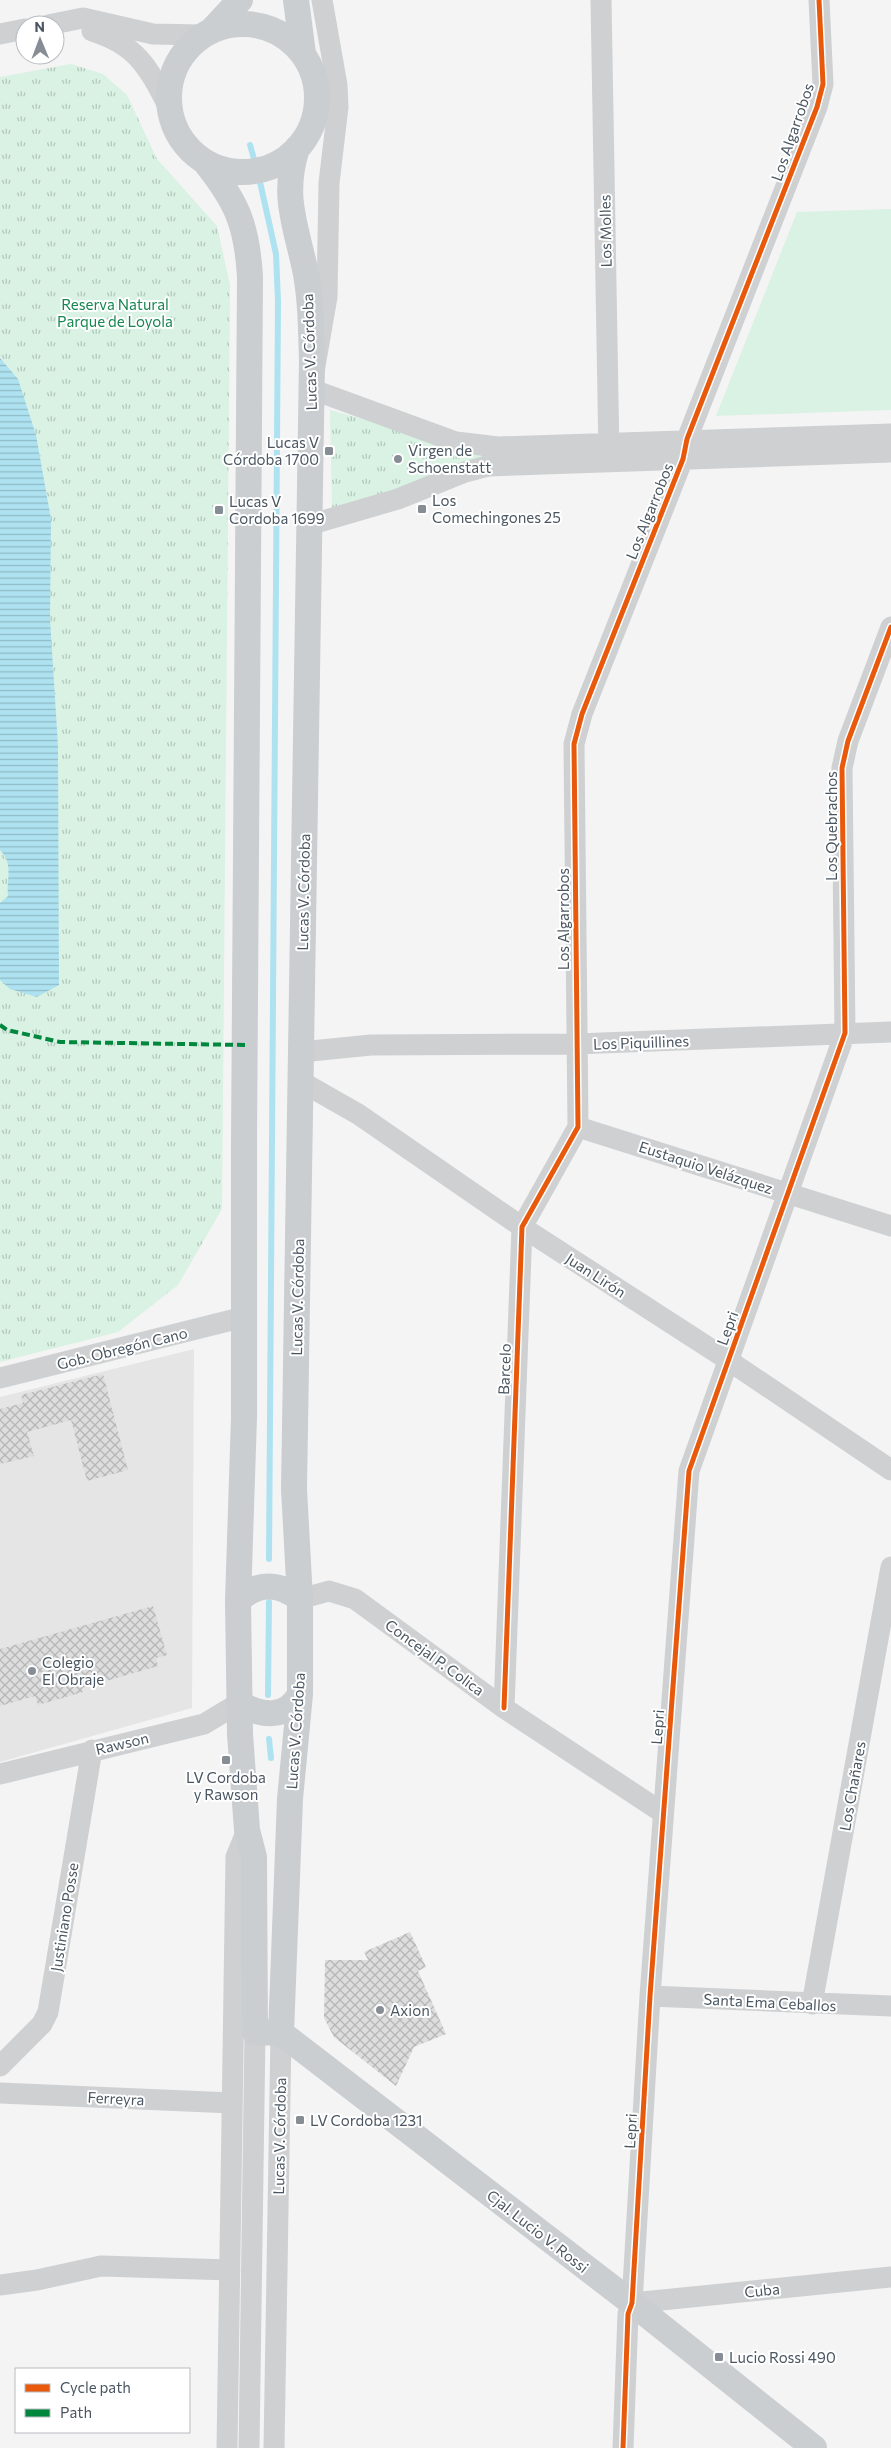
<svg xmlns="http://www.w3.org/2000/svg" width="891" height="2448" viewBox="0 0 891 2448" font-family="Commissioner,sans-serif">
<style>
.education{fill:#e6e5e6}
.grass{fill:#d9f2e3}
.park{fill:url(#park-tufts)}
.water{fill:url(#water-rules)}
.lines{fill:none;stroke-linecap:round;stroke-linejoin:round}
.stream{stroke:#aee2f0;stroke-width:6}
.building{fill:url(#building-cross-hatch)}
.minor{stroke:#ced0d2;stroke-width:21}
.major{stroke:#caced1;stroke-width:26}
.quiet{stroke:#00873e;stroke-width:4;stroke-dasharray:8 4;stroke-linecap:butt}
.cycleway-casing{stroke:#fff;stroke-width:8}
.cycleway{stroke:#e8590c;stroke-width:5}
.poi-dot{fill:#868d94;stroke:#fff;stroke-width:2}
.labels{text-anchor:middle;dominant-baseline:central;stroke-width:4;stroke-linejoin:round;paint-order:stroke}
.street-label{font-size:15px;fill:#4a5661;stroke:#fff}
.park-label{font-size:15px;fill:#17864f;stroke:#fff}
.poi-label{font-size:15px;fill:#4a5661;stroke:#fff;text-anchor:start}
</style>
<defs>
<pattern id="park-tufts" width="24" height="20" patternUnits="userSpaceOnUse" patternTransform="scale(1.25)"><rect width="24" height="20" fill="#d9f2e3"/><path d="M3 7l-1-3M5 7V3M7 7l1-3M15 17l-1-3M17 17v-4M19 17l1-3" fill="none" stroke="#b2c7bb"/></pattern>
<pattern id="water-rules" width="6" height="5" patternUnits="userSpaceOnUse" patternTransform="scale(1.25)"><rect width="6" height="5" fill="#aee2f0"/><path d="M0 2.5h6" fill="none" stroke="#90bac6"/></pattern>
<pattern id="building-cross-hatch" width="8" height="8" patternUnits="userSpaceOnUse" patternTransform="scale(1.25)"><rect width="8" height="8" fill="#ddddde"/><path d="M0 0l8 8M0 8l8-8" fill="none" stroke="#b5b6b7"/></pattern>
</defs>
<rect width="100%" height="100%" fill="#f4f4f4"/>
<path class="education" d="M194 1349 192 1708 0 1762V1397Z"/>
<path class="grass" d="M891 209V410L716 416 797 212Z"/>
<path class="park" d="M71 64 103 74 127 95 157 159 217 226 230 285 222 1209 178 1285 118 1332 0 1362V77Z
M330 410 395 428 599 451 396 490 332 510Z"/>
<path class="water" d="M0 358 18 379 36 435 51 519 50 619 58 746 59 985 37 997 10 989 0 980V903L8 896C6 880 14 864 0 850Z"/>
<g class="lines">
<path class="stream" d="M250 145 254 159
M260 182 276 254 278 301 269 1559
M268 1695 269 1602
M269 1739 271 1758"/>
</g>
<path class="building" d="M103 1374 128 1470 87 1481 71 1420 27 1432 34 1456 0 1464V1409L23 1403 21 1395Z
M153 1606 167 1655 156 1658 158 1666 82 1688 83 1692 38 1705 35 1696 0 1706V1649Z
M410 1932 426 1967 418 1971 446 2034 414 2047 396 2086 334 2037 324 2018 325 1960H368L364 1952Z"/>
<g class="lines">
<path class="minor" d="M322 0 337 85 338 107 329 183 327 297 311 389 456 442 498 447 891 434
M601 0 609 455
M48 25 83 18 153 34 202 35
M92 31C137 45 148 67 168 106
M0 34 25 29
M309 525 398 499 465 472 488 466 891 452
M301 1052 371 1045 576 1044 891 1032
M300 1081 358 1114 522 1227 728 1360 891 1470
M578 1127 891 1226
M0 1378 244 1317
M300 1599 329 1591 355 1599 504 1708 663 1813
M504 1708 522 1227 578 1127 574 744 582 714 683 459 687 439 817 107 823 84 819 0
M0 1774 204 1724 239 1703
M650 1996 891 2006
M812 2004 891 1567
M0 2066 42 2024 48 2012 92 1750
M0 2093 232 2103
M0 2285 37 2280 101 2266 230 2270
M632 2303 891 2277
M227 2448 236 1857 247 1830
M249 2448 255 2032
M274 2448 281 2033
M623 2448 628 2314 632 2303 650 1996 689 1471 845 1033 842 768 848 741 891 627"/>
<path class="major" d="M296 0 303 54
M169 98a74 74 0 1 1 148 0a74 74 0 1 1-148 0Z
M212 30 240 0
M205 162C237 202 247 225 250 277L244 1142V1417L238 1601 240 1734 247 1830 254 1857 255 2032 281 2033 632 2303 814 2448
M238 1601C257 1581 280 1583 300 1599
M239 1703C260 1716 287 1720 300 1694
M281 2033 290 1799 300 1694V1599L294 1489 312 361C311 330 311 299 305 269 295 223 282 195 297 148"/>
<path class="quiet" d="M0 1025 7 1030 60 1042 245 1045"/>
<g class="cycleway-casing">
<path id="cycleway" d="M504 1708 522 1227 578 1127 574 744 582 714 683 459 687 439 817 107 823 84 819 0
M623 2448 628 2314 632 2303 650 1996 689 1471 845 1033 842 768 848 741 891 627"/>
</g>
<use href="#cycleway" class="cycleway"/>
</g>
<g class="poi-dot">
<rect x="324" y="446" width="10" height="10" rx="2.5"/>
<circle cx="398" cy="459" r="5"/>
<rect x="417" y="504" width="10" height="10" rx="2.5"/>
<rect x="214" y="505" width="10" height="10" rx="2.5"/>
<circle cx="32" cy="1671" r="5"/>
<rect x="221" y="1755" width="10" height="10" rx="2.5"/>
<circle cx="380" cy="2010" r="5"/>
<rect x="295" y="2115" width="10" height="10" rx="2.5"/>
<rect x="714" y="2352" width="10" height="10" rx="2.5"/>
</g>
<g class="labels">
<g class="street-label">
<text transform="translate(792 132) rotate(-71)">Los Algarrobos</text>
<text transform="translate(605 231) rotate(-91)">Los Molles</text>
<text transform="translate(309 352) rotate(-92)">Lucas V. Córdoba</text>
<text transform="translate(649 511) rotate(-68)">Los Algarrobos</text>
<text transform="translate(831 826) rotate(-90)">Los Quebrachos</text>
<text transform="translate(303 892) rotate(-89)">Lucas V. Córdoba</text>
<text transform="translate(563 919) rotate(-90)">Los Algarrobos</text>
<text transform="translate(641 1042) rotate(-2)">Los Piquillines</text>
<text transform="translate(706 1167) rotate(18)">Eustaquio Velázquez</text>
<text transform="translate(596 1275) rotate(33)">Juan Lirón</text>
<text transform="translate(297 1297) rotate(-89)">Lucas V. Córdoba</text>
<text transform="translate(727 1328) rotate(-70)">Lepri</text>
<text transform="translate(122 1348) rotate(-14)">Gob. Obregón Cano</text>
<text transform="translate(504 1369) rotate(-88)">Barcelo</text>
<text transform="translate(435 1657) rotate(36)">Concejal P. Colica</text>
<text transform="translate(657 1727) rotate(-86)">Lepri</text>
<text transform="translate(295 1731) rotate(-86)">Lucas V. Córdoba</text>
<text transform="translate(122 1743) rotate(-13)">Rawson</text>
<text transform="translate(852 1786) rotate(-80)">Los Chañares</text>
<text transform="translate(64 1917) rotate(-81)">Justiniano Posse</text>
<text transform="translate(770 2002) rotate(3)">Santa Ema Ceballos</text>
<text transform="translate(116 2098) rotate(3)">Ferreyra</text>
<text transform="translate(630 2131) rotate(-87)">Lepri</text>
<text transform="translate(279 2136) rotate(-89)">Lucas V. Córdoba</text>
<text transform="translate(538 2231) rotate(38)">Cjal. Lucio V. Rossi</text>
<text transform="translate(762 2290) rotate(-6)">Cuba</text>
</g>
<g class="park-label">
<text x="115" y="304">Reserva Natural<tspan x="115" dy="17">Parque de Loyola</tspan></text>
</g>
<g class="poi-label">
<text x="319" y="442" text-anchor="end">Lucas V<tspan x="319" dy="17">Córdoba 1700</tspan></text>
<text x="408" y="450">Virgen de<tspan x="408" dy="17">Schoenstatt</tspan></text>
<text x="432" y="500">Los<tspan x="432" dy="17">Comechingones 25</tspan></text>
<text x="229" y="501">Lucas V<tspan x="229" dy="17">Cordoba 1699</tspan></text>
<text x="42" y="1662">Colegio<tspan x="42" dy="17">El Obraje</tspan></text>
<text x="226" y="1777" text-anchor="middle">LV Cordoba<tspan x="226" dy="17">y Rawson</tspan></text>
<text x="390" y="2010">Axion</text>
<text x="310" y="2120">LV Cordoba 1231</text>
<text x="729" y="2357">Lucio Rossi 490</text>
</g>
</g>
<rect x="15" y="2368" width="175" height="65" fill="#ffffff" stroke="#b7bbc0"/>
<rect x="25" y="2384" width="25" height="8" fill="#e8590c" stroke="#b7bbc0"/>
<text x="60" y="2393" font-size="15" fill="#4a5661">Cycle path</text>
<rect x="25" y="2409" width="25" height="8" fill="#00873e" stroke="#b7bbc0"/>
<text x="60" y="2418" font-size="15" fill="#4a5661">Path</text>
<g transform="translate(40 40) rotate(359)"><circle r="24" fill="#ffffff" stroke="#b7bbc0"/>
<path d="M0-4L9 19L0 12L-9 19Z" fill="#868d94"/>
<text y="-8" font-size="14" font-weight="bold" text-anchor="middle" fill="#4a5661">N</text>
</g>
</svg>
